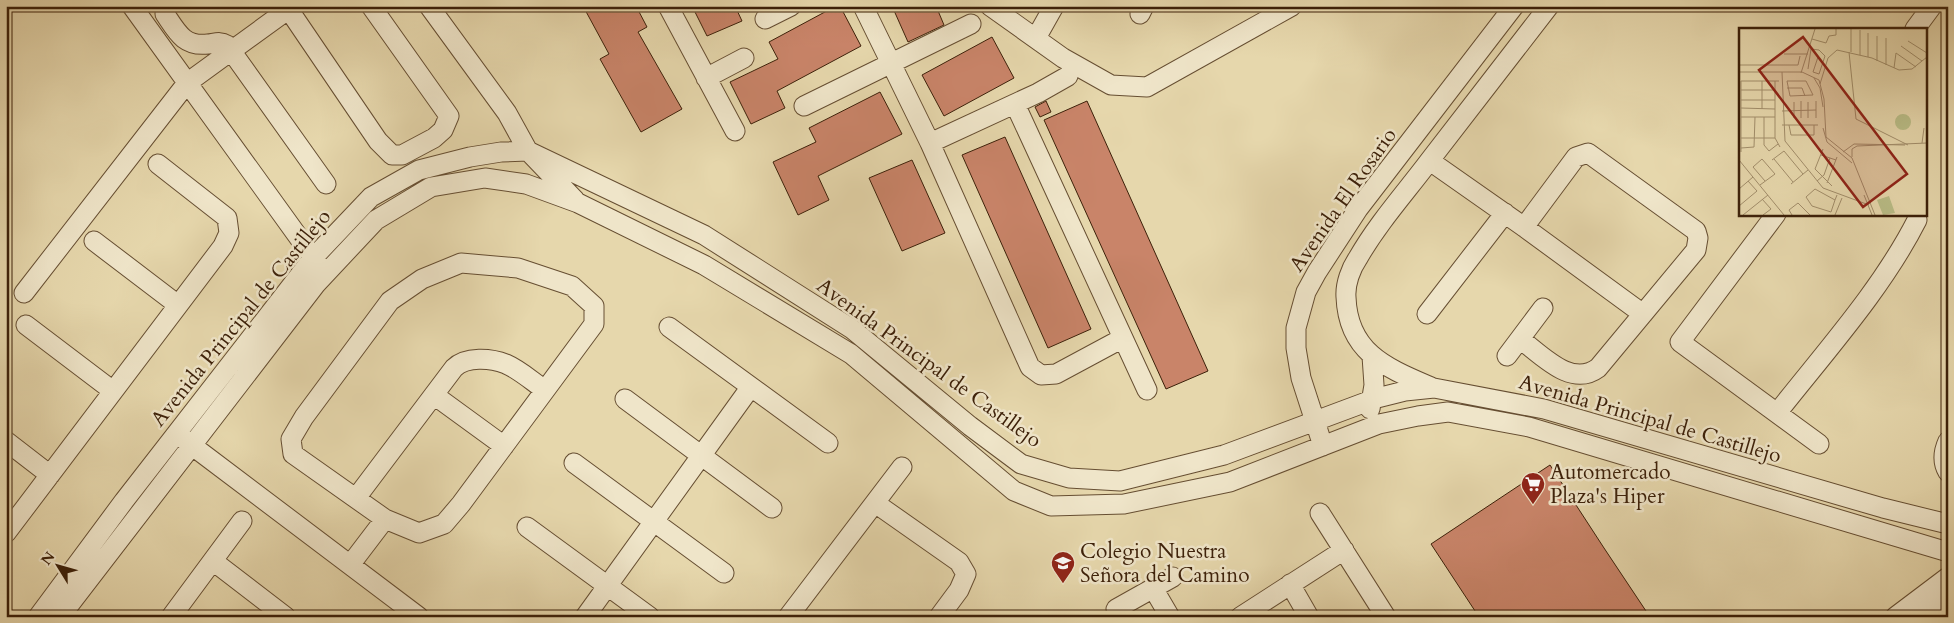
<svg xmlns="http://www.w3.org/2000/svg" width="1954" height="623" viewBox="0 0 1954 623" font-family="Cardo,serif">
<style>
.building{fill:#c98469;stroke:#3c2009}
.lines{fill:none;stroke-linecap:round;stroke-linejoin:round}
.minor-casing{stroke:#664e32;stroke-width:21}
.minor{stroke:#efe5c9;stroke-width:19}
.labels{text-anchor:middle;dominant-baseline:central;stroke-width:5;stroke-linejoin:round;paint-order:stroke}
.street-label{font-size:21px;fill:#3c2009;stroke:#efe5c9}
.poi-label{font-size:21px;fill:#3c2009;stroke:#efe5c9;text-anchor:start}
.inset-road{fill:none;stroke:#a28e6b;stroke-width:1}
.view{fill:#8f2418;fill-opacity:0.15;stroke:#8f2418;stroke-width:2.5}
.inset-edge{fill:none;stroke:#3c2009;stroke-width:2.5}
</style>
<rect width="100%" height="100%" fill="#e6d7ac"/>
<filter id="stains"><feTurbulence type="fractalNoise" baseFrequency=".004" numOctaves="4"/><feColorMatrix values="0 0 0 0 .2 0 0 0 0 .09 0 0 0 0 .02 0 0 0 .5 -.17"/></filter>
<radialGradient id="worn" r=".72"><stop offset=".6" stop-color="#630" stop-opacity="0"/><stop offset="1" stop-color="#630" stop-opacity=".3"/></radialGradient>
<path class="building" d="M583 6H636L647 27 638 32 682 109 641 132 600 59 609 54Z
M692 6H735L742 21 707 36Z
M836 6H840L861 46 777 91 785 108 751 124 730 82 778 59 769 42Z
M892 6H936L944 25 908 42Z
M992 37 1014 78 944 116 922 75Z
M880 92 902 134 818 176 829 200 798 215 773 162 816 142 809 128Z
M1046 101 1051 112 1040 117 1035 107Z
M1087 101 1208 371 1166 389 1044 120Z
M1005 137 1091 329 1048 348 962 155Z
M912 160 945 233 902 251 869 178Z
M1550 465 1604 548 1650 617H1479L1431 544Z"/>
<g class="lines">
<g class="minor-casing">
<path id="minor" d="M132 6 320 267
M166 6 165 14C177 32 184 47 208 44 216 43 220 41 227 45L326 184
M429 6 507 113 528 151 575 200
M668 6 735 131
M863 6 930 143 1030 367 1041 375 1056 374 1123 338
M990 6 1063 58 1111 85 1147 87 1292 6
M289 10 378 141 392 155H402L434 138 443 130 449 116 371 6
M1140 14 1144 6
M765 19 791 6
M1915 29 1932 6
M1036 38 1054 6
M706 78 744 58
M1015 104 1147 390
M804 106 971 24
M930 143 1038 93 1068 76
M1430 161 1524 227 1643 314
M1776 214 1680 342 1819 444
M94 241 178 305
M461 263 518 268 572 286 594 306V324L461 504 444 524 419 533 385 519 293 454 291 439 304 417 390 301 422 279Z
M24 293 187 83 293 6
M1427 314 1505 213
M26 325 113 391
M669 327 828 443
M1520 339C1542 355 1571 388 1598 368L1696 250 1698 238 1696 231 1588 153 1576 157 1524 227
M1507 356 1543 308
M1431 387C1387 368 1348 353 1346 297 1345 284 1351 268 1358 258 1378 223 1406 192 1430 160 1470 109 1509 57 1549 6
M434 395 504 446
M625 399 772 508
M1370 409 1374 385 1372 356
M1777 413C1825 352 1882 289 1917 220
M182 438 419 617
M6 441 50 475
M1948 441C1943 452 1942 462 1948 472
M1323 446 1301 378 1296 348V328L1306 292 1317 272 1358 209 1514 6
M574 463 724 573
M356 498 454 368C466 356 491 358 506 364 520 370 533 382 545 390
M875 503 959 562 966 574 959 590 939 617
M1320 513 1386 617
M527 527 650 617
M6 533 223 246 229 233 227 218 158 164
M213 561 286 617
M350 565 385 519
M1290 584 1309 617
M1153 588 1170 617
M1116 609 1173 577
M38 617 124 501 313 258 371 197 419 170 470 157 501 152 528 151 704 235 852 329 970 426 1021 464 1069 478 1120 481 1224 455 1377 398 1405 391 1434 388 1544 409 1883 508 1948 524
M60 617 316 284 376 220 431 187 485 178 526 184 578 203 704 265 851 354 1014 491 1051 506 1124 504 1230 482 1379 424 1418 416 1448 412 1529 427 1948 552
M171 617 242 521
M585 617 750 388
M788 617 902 467
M1240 617 1344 550
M1895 617 1948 577
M1918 617 1948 598"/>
</g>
<use href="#minor" class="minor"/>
</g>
<defs>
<g id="supermarket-pin" transform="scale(1.25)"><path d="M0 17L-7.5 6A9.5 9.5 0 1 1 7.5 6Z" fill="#8f2418" stroke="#efe5c9"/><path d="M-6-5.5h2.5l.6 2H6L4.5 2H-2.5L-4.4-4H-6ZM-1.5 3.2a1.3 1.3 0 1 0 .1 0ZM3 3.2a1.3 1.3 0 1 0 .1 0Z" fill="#fff"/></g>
<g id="school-pin" transform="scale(1.25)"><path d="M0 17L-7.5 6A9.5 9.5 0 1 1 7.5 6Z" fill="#8f2418" stroke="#efe5c9"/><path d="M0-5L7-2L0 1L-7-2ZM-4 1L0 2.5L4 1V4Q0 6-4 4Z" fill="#fff"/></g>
</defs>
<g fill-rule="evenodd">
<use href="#supermarket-pin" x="1533" y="484"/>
<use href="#school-pin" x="1063" y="563"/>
</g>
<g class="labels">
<g class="street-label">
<text transform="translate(1343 200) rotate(-55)">Avenida El Rosario</text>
<text transform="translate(241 318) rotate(-51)">Avenida Principal de Castillejo</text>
<text transform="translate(929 363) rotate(36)">Avenida Principal de Castillejo</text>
<text transform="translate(1650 419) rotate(16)">Avenida Principal de Castillejo</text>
</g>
<g class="poi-label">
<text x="1550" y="472">Automercado<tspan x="1550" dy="24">Plaza's Hiper</tspan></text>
<text x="1080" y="551">Colegio Nuestra<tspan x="1080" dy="24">Señora del Camino</tspan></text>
</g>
</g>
<g transform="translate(1739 28)">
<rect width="188" height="188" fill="#e6d7ac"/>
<path d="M156 94a8 8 0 1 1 16 0a8 8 0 1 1-16 0ZM150 168 156 185 144 187 138 172Z" fill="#b9bd87"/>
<path class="inset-road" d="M138 8V33M73 11 87 15 90 8 97 7V1M169 13 188 25M162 18 183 33M110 24 117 91 169 117M112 24V1M45 26H69M121 27V2M129 29V5M0 37H59L61 28M147 37V10M155 40 157 25 177 39M69 41 72 21 80 22 86 28 80 46 74 44 79 29M0 44H63L80 52 85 71 87 109 113 130 136 187M43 44 46 113 84 160 130 177M62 45 76 1M75 50 81 60 84 79M36 53V110L41 119M48 53H67L74 67 51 68ZM81 56 89 30 98 22 133 30 160 42 173 41 188 29M48 60H63L66 68M2 62H36M2 72H36M62 73V90M77 73V90M55 74V90M69 74V90M2 80 36 81M23 81V53M43 83 77 82M2 89H36M25 89V117L30 123 39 116M43 97H79M50 97 52 107H75V97M84 100 88 114 113 135M2 110H36M183 115 185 100M2 120 15 119 16 89M84 121 76 141 93 158M2 124V53H40M104 124 115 116 166 117M82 127 97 132M113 129V121L118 118 188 115M35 131 54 154M0 132 45 187M33 132 45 123 64 146M78 153 85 147 91 130M88 155 98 129M52 156 69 142M21 157 36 146 23 131 14 139 26 153M0 161 14 149M125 167 133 187M23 171 32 181 24 187M96 172 76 161 67 169 73 178 92 184 96 172 98 167M0 178 18 163 9 153M4 187 29 167M53 187 50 182 59 175 71 187M96 187 103 170"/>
<path class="view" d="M64 9 168 146 124 179 20 42Z"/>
<rect width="188" height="188" class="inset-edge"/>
</g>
<rect width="1954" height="623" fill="none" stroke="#e6d7ac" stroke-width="25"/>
<rect x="8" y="8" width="1939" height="608" fill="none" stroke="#3c2009" stroke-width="2.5"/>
<rect x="12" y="12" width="1929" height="598" fill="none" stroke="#3c2009"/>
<g transform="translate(58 566) rotate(307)" stroke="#efe5c9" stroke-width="4" paint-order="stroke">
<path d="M0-4L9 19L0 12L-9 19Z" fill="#3c2009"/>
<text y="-8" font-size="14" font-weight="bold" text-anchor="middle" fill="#3c2009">N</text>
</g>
<rect width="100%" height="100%" filter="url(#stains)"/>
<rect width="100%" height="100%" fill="url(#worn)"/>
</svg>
